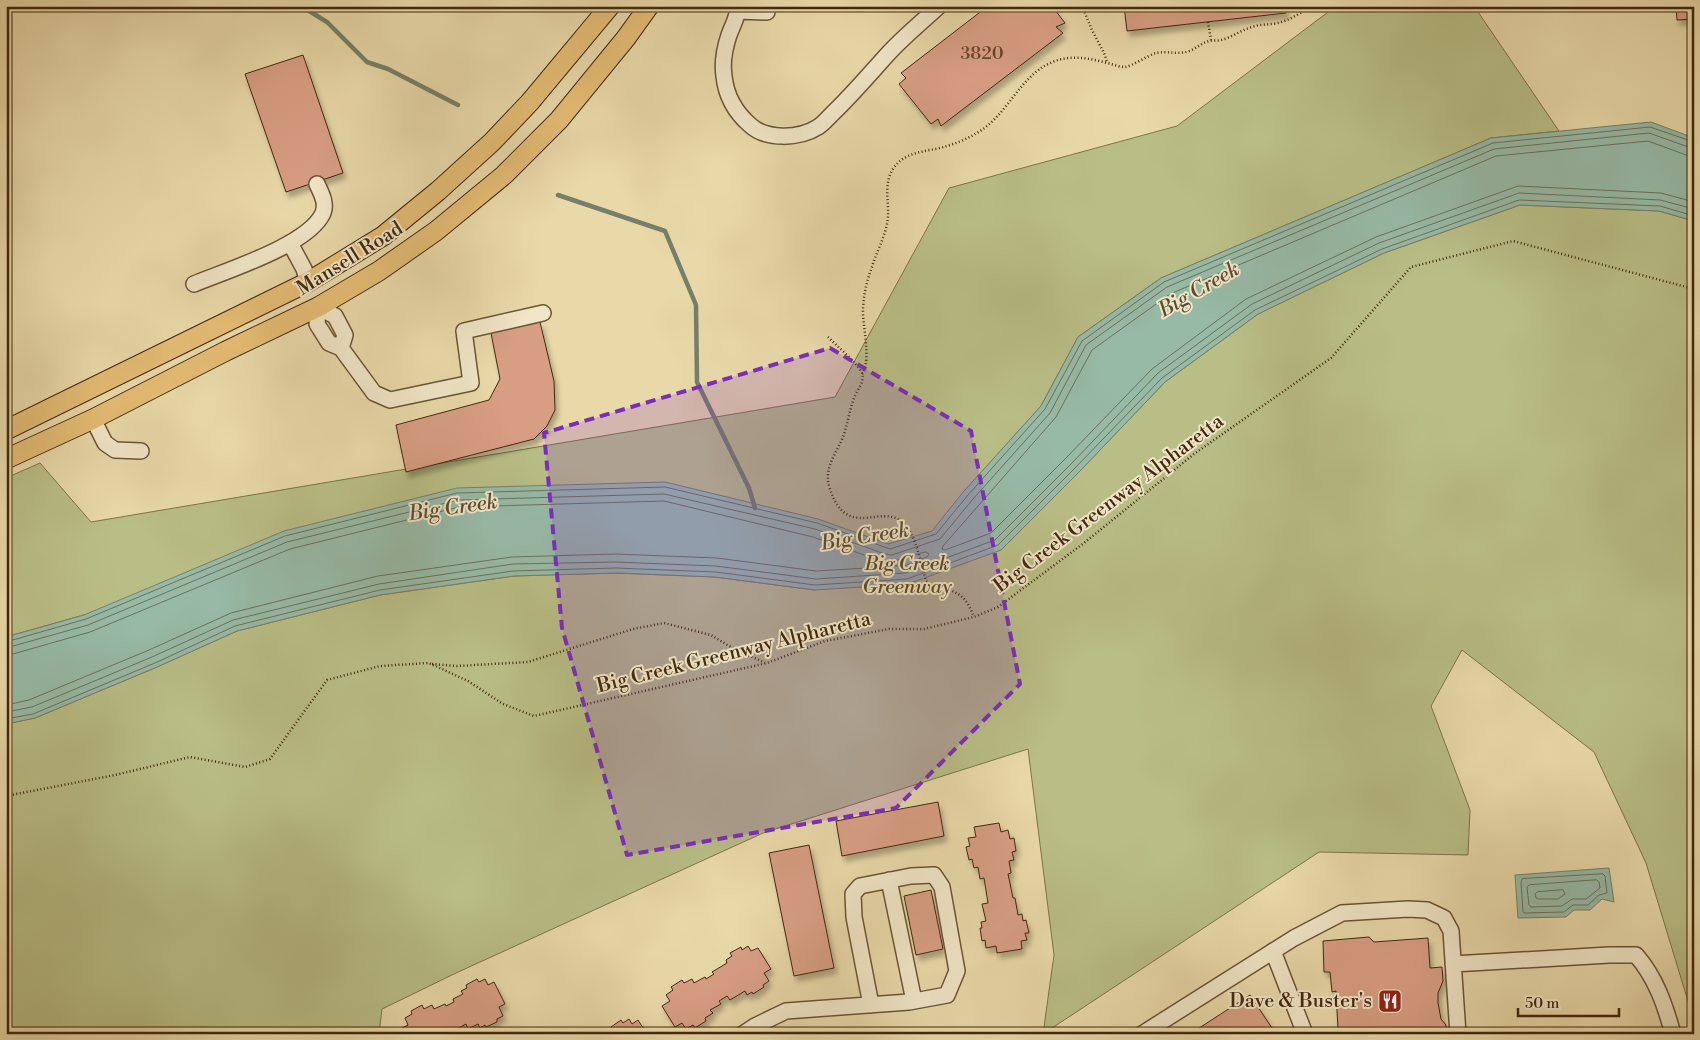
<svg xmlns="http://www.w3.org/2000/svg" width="1700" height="1040" viewBox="0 0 1700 1040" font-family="'Libre Bodoni',serif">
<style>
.green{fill:#b9be86;stroke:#7e734a}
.water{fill:#97baa7;stroke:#75806a}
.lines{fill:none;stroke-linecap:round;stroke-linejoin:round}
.shore{stroke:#6c715a;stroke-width:1}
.stream{stroke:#75806a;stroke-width:4.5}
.building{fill:#d89e84;stroke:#42280e;filter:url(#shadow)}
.minor-casing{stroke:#6c5435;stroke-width:18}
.major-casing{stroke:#42280e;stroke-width:21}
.path{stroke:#42280e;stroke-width:2.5;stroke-dasharray:1 2.5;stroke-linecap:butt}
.minor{stroke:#f1e6c7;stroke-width:15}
.major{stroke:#e4bc74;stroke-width:19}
.marked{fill:#7b2cbf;fill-opacity:0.2;stroke:#7b2cbf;stroke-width:4;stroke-dasharray:10 6;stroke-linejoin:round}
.labels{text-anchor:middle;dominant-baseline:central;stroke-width:4;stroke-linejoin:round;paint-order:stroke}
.number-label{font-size:18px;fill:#68462c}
.street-label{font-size:20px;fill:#42280e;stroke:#f1e6c7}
.park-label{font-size:20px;font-style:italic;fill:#5a4626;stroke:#f1e6c7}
.poi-label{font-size:20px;fill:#42280e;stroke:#f1e6c7;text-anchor:end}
.water-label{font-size:21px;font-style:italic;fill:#574c34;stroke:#f1e6c7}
</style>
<defs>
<filter id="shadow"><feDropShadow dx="3" dy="5.5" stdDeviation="2.5" flood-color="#0004"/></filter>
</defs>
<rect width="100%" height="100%" fill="#e9d9a9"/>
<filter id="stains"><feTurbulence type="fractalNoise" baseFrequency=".004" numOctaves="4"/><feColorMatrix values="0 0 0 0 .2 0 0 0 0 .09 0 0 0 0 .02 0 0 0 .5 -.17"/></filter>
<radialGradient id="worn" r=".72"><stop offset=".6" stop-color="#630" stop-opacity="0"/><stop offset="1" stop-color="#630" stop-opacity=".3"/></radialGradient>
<path class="green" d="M1336 6H1474L1559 131 1491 138 1161 278 1078 337 1041 406 964 492 1001 549 1079 472 1165 382 1258 314 1384 253 1520 205 1659 211 1694 221V1021L1646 863 1594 752 1462 650 1431 706 1470 810 1468 855 1319 852 1043 1034 1054 955 1028 749 763 833 456 973 382 1009 379 1034H6V724L35 718 157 667 237 631 380 595 514 576 616 573 715 577 815 590 797 514 84 615 6 637V478L40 463 91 522 835 397 949 188 1177 126Z"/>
<path class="water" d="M1651 122 1694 138V221L1659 211 1520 205 1384 253 1258 314 1165 382 1079 472 1001 550 908 584 815 590 715 577 616 573 514 576 380 595 237 631 157 667 35 718 6 724V637L84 615 284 531 457 488 665 482 818 519 888 544 932 531 964 491 1041 406 1078 337 1161 278 1491 138Z
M1609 868 1614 902 1602 899 1590 910H1574L1566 917 1518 918 1515 875Z"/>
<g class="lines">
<path class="shore" d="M1694 156 1686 155 1648 141 1496 156 1170 294 1092 350 1056 417 943 546 942 549 945 550 991 533 1065 459 1152 369 1246 299 1376 237 1518 186 1661 193 1694 202
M926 552 929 554 927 557 904 566H896L894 565 895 561Z
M6 642 86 619 285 536 457 493 665 487 817 523 890 549 936 534 968 495 1045 409 1082 341 1164 282 1493 143 1650 127 1694 142
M6 648 88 625 287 542 458 500 664 494 815 529 885 554 892 555 940 539 973 499 1050 413 1086 345 1167 287 1494 149 1649 133 1694 149
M6 656 90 632 290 549 459 507 664 501 813 537 884 562 886 564 884 567 816 571 717 558 615 554 512 557 378 576 231 613 149 650 29 700 6 705
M6 712 32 707 152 657 233 620 379 584 513 564 615 562 716 566 816 579 905 573 995 540 1071 464 1158 373 1252 304 1379 243 1519 193 1660 200 1694 209
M6 719 33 714 155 663 235 626 380 590 513 571 616 568 716 572 815 585 907 579 998 545 1075 468 1162 378 1255 310 1382 249 1519 200 1660 206 1694 216
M1603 874 1605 876 1607 893 1599 895 1588 905H1573L1564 912 1525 913 1523 912 1521 882 1522 879Z
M1597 880 1599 882 1600 888 1586 899H1572L1562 906 1531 907 1529 905 1527 887 1529 885Z
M1563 890 1565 894 1558 899H1538L1536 898 1535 894 1537 892Z"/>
<path class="stream" d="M301 6 327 22 367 62 388 69 458 105
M558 195 665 231 696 305 697 382 749 488 755 508"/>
</g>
<path class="building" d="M988 6H1052L1065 23 1056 27 1063 33 941 126 938 119 931 124 899 84 906 78 901 73Z
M1124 6H1286V13L1127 31Z
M1676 6H1694V19L1677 20Z
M303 55 343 173 286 192 245 74Z
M540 322 554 381 555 410 547 426 534 439 406 472 396 425 489 400 500 379 491 333Z
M938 802 944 836 842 856 836 821Z
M999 823 1001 832 1008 830 1010 839 1014 838 1016 851 1012 852 1014 860 1009 861 1011 873 1008 874 1013 898H1015L1018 915 1022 914 1023 921 1026 920 1029 933H1025L1027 940 1021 941 1022 949 997 953 996 946 986 948 985 940 982 941 980 928H982L981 922 986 921 982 904 988 903 984 878 980 879 978 867 974 868 972 859 969 860 966 847 970 846 968 838 976 837 974 827Z
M809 845 834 968 794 976 769 853Z
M931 890 943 949 916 955 904 896Z
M1369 937 1374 942 1428 938 1430 968 1442 967 1443 981 1438 993V1003L1441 1019 1446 1025V1034H1334V1029H1338L1336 991 1332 992 1330 972H1324L1323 941Z
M748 946 751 951 758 948 771 969 764 973 769 981 763 985 764 987 753 994 752 992 747 995 745 991 730 1000 727 996 719 1001 721 1004 710 1010 713 1013 705 1018 706 1021 695 1028 693 1025 686 1029 682 1023 675 1027 662 1006 670 1001 666 995 673 990 671 987 682 980 684 983 692 979 694 983 705 977 706 979 714 974 712 972 727 963 726 960 732 956 730 953 741 947 742 950Z
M477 979 479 982 485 979 488 985 494 982 505 1004 499 1007 503 1016 497 1019V1022L486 1027 485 1025 480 1028 478 1024 468 1029 466 1024 457 1029 459 1032 455 1034H402L400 1029 408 1025 405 1018 412 1014 411 1011 422 1005 424 1009 432 1005 434 1009 445 1004 446 1006 454 1002 453 999 463 994 461 991 467 988 466 985Z
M1250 995 1276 1034H1190Z
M629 1019 632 1024 638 1020 647 1034H607L612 1030 611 1027 621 1020 623 1023Z"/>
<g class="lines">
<g class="minor-casing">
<path id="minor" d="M738 6C738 17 733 24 729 35 725 47 722 63 724 76 726 96 735 112 750 125 766 140 799 139 818 127 823 124 828 118 832 114 851 96 868 76 886 56 902 38 922 22 939 6
M738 11 767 12
M290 243 304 269 308 282
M194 284C225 271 309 245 323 213 327 203 321 193 317 184
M341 348 345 335 335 316 318 307 317 324 329 343 341 348 374 393 390 400 471 383 464 331 543 313
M93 419 105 443 115 450 141 451
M889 880 914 1001
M1273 951 1305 1034
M1453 964 1609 955H1636C1656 978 1665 1005 1673 1034
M743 1034 755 1026 786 1011 909 1002 947 995 957 971 942 887 934 875 911 876 860 886 853 894 854 917 871 1005
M1142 1034 1294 938 1342 913 1408 909 1427 910 1444 918 1451 931 1458 1034"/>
</g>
<g class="major-casing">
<path id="major" d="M6 430 308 282 383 236 438 191 492 142 530 102 610 6
M6 459 93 419 226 351 318 307 379 271 436 231 504 175 559 120 626 38 649 6"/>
</g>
<path class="path" d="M1082 6 1092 30 1105 55 1107 63
M1208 22 1211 40
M828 337C836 345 858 364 862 373 865 382 857 390 854 398 850 409 848 421 845 431 839 452 822 466 830 489 847 541 881 503 902 522 916 534 921 563 926 581 932 586 938 586 944 588 963 594 967 600 974 617
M862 374C872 359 862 326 863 308 864 293 867 280 872 267 876 253 884 239 887 224 891 206 882 186 893 169 905 150 929 152 947 146 957 143 967 139 975 134 1009 116 1019 74 1055 61 1072 55 1089 58 1107 63 1113 64 1118 67 1125 67 1133 66 1146 56 1156 53 1166 51 1176 54 1186 52 1195 50 1201 43 1209 41 1213 40 1217 41 1221 40 1231 38 1241 30 1252 27 1260 24 1269 25 1278 23 1290 20 1301 13 1311 6
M432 664 457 666 528 662 633 629 664 623 711 635 729 646 765 663
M6 796 115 775 190 757 245 767 270 759 327 680 380 666 429 663 468 681 503 704 534 716 767 663 825 641 889 629H924L974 617 998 607 1084 543 1194 454 1331 358 1411 267 1513 241 1694 289"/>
<use href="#minor" class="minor"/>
<use href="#major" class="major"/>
</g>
<path class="marked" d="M830 348 971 431 1020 684 896 808 627 855 562 628 544 433Z"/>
<defs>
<g id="restaurant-square" transform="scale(1.25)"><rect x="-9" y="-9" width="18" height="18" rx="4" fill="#8f2418" stroke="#f1e6c7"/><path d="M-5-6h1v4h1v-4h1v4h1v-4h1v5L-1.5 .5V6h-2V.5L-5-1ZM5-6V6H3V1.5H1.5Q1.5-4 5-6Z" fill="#fff"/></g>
</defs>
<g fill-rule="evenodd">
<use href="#restaurant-square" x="1390" y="1001"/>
</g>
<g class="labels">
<g class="number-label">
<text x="982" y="53">3820</text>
</g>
<g class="street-label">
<text transform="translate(350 259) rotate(-32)">Mansell Road</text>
<text transform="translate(1109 504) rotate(-37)">Big Creek Greenway Alpharetta</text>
<text transform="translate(734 653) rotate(-14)">Big Creek Greenway Alpharetta</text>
</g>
<g class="park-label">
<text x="907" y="564">Big Creek<tspan x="907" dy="23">Greenway</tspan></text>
</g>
<g class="poi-label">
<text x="1372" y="1001">Dave &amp; Buster's</text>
</g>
<g class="water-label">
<text transform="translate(1199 290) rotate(-30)">Big Creek</text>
<text transform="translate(453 508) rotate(-8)">Big Creek</text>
<text transform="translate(865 537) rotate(-9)">Big Creek</text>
</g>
</g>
<rect width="1700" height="1040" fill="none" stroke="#e9d9a9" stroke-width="25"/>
<rect x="8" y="8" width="1685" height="1025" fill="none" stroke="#42280e" stroke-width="2.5"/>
<rect x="12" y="12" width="1675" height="1015" fill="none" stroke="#42280e"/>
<path d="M1518 1008v8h101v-8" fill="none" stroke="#42280e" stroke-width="2.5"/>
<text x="1525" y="1008" font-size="15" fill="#42280e" stroke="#f1e6c7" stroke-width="4" paint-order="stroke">50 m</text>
<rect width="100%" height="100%" filter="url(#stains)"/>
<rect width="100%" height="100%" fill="url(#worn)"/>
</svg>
